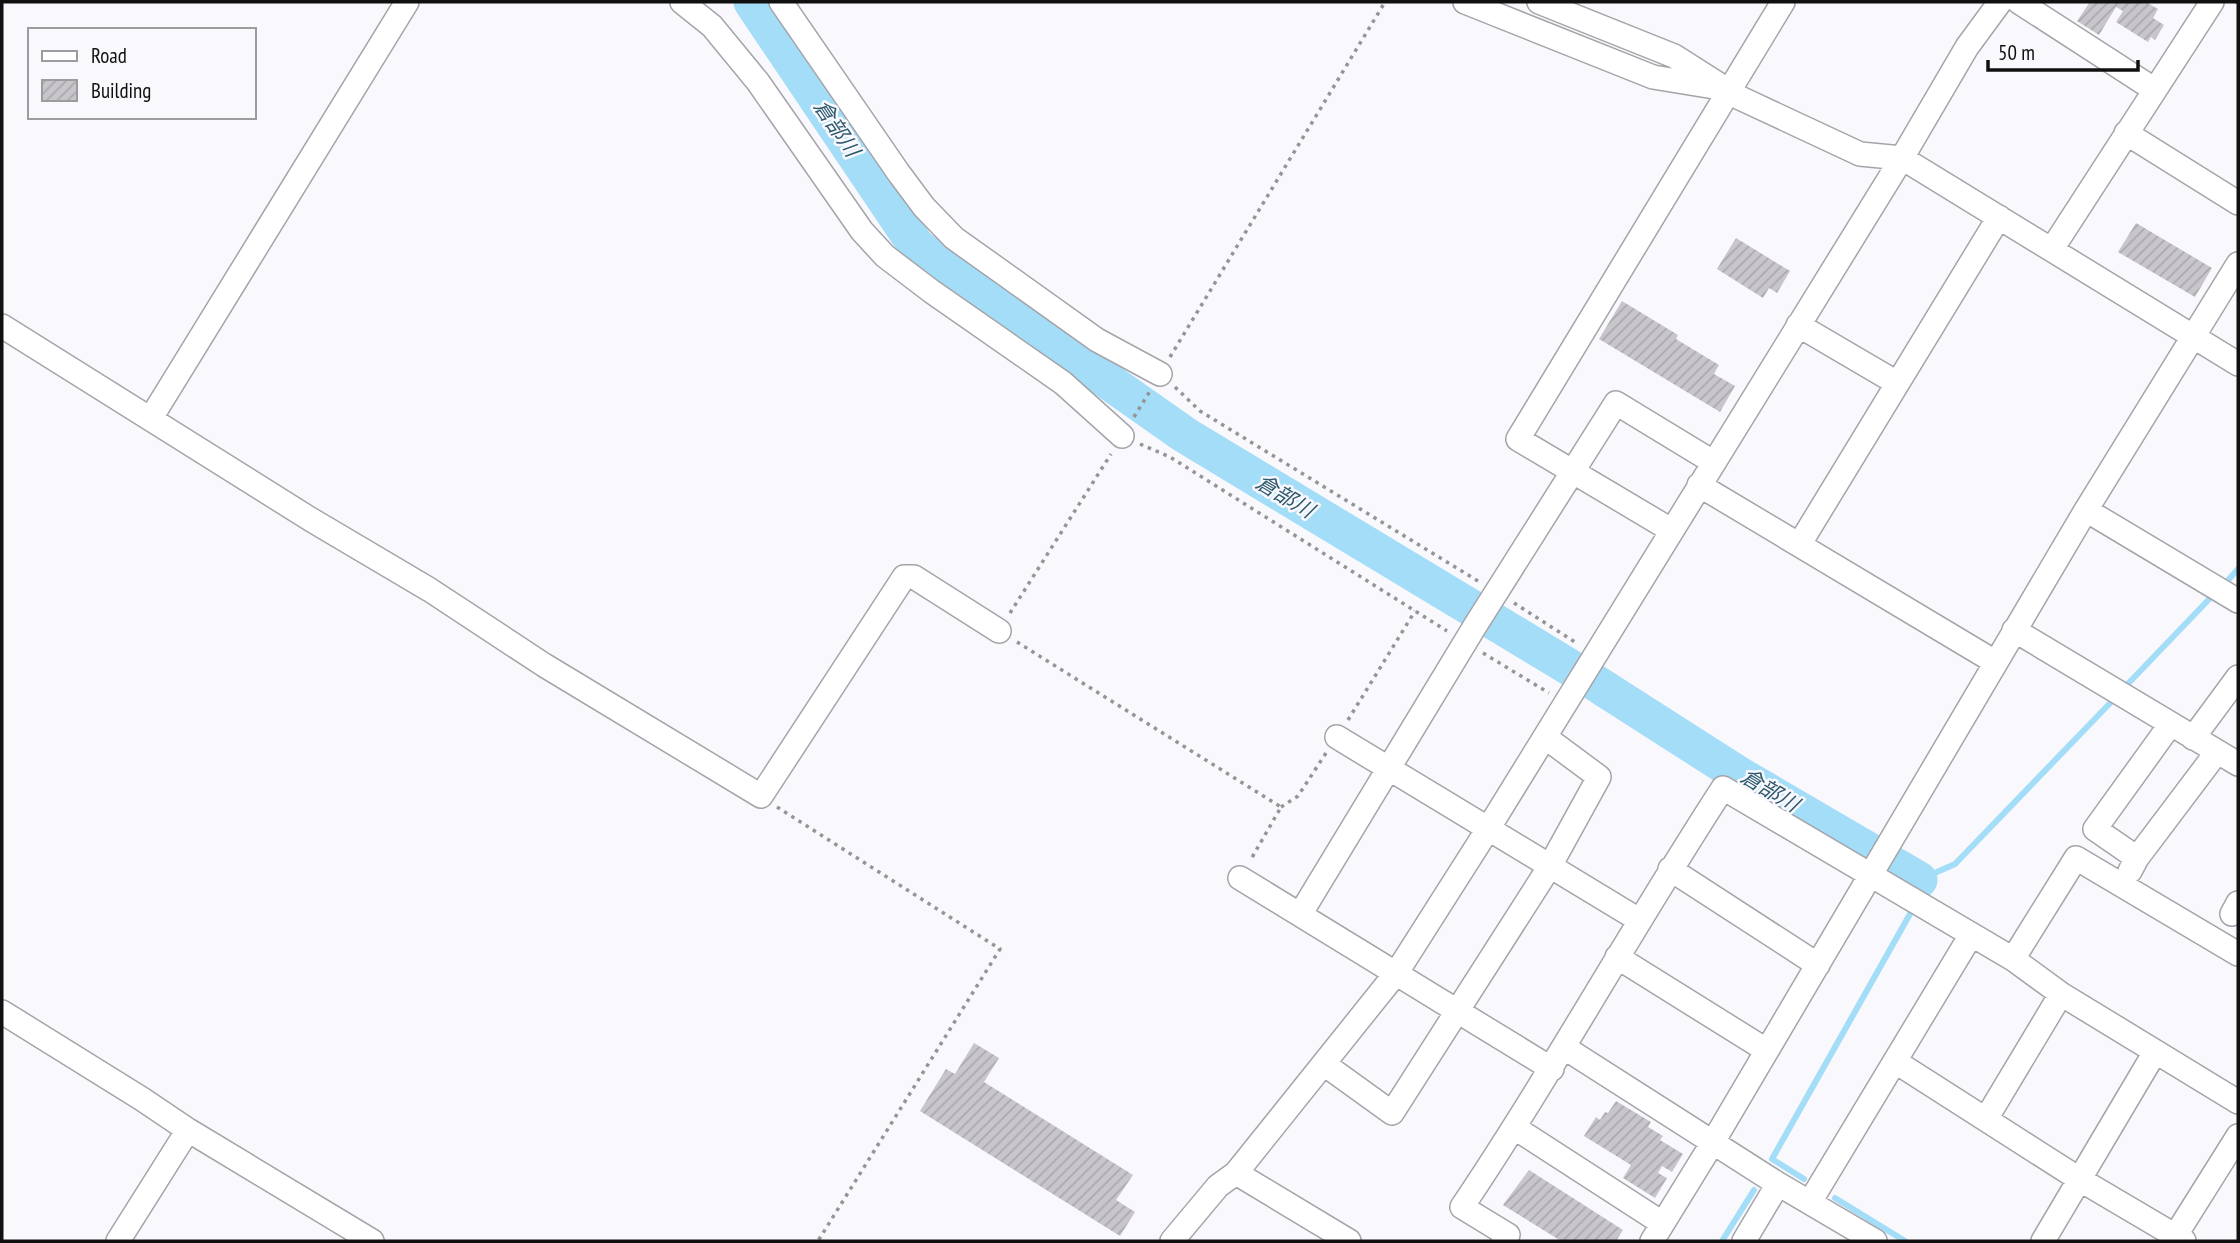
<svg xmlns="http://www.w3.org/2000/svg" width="2240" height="1243" viewBox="0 0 2240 1243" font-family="'PT Sans Narrow','Noto Sans JP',sans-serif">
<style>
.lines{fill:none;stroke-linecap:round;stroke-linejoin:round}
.stream{stroke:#a3ddf8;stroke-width:6}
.river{stroke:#a3ddf8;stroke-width:37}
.building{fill:url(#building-hatch)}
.minor-casing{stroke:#a5a4a9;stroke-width:26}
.path{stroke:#959497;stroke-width:3.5;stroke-dasharray:3.5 5;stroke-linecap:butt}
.minor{stroke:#fff;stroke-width:23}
.labels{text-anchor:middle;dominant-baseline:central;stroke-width:5;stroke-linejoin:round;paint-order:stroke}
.water-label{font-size:21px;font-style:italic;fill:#2d596d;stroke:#f9f8fc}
</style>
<defs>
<pattern id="building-hatch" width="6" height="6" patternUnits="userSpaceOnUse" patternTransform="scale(1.75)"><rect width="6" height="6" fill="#c8c6cb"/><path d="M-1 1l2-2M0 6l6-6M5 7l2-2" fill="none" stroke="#aba9ad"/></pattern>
</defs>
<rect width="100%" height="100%" fill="#f9f8fc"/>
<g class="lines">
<path class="stream" d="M2223 586 2238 569
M2123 689 2215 593
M1915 895 1919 880 1955 864 2116 697
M1804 1179 1772 1159 1910 914 1913 905
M1835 1198 1905 1241
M1722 1241 1754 1190"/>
<path class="river" d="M752 2 917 247 1185 435 1594 682 1741 776 1919 880"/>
</g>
<path class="building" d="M2090 2H2146L2158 9 2153 18 2164 25 2155 40 2151 37 2148 42 2116 22 2123 11 2116 7 2099 35 2077 21Z
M2136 223 2212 268 2195 297 2118 252Z
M1736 238 1790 271 1777 293 1769 288 1763 298 1717 269Z
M1622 301 1678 335 1676 339 1719 365 1714 374 1735 386 1720 412 1599 339Z
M974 1043 999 1058 984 1082 1133 1175 1116 1200 1135 1212 1120 1236 920 1111 946 1069 955 1074Z
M1616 1101 1651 1122 1648 1127 1663 1136 1660 1140 1683 1154 1672 1172 1662 1166 1658 1173 1667 1178 1655 1198 1623 1178 1631 1165 1584 1136 1596 1117 1600 1120 1605 1112 1608 1113Z
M1529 1170 1623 1230 1616 1241H1561L1503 1205Z"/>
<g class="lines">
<g class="minor-casing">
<path id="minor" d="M682 2 712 26 758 82 862 231 885 256 931 291 1063 383 1122 436
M781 2 898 172 924 207 954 238 1097 340 1160 374
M1465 2 1653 77 1714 87
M1539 2 1674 56 1740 98 1860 154 1902 158 2238 364
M2019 2 2155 90
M2126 133 2238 203
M2052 249 2212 2
M1798 325 1897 383
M2 326 310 519 430 590 544 665 761 796 904 577H914L999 631
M151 418 407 2
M1699 485 1995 662
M2086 510 2238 601
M1671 530 1518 439 1783 2
M1799 545 1999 217
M2014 630 2238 764
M1337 737 1639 920
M2193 738 2238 677
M2137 858 2095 829 2170 725
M1670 869 1818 965
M2130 871 2137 858 2217 752
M1240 878 1552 1069
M1301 913 1475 626 1616 403 1713 462
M2232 914 2238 903
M1617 957 1766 1050
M2013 959 2076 858 2238 954
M2 1012 142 1099 188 1130 372 1241
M1565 1048 1778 1184 1875 1241
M1896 1062 2079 1179 2184 1241
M1324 1064 1392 1113 1550 866 1599 777 1545 737
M1986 1119 2061 994
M1515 1128 1662 1223
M1236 1173 1349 1241
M1810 1202 1971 935
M118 1241 188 1130
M1172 1241 1218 1186 1236 1173 1397 972 1488 829 1902 158 1967 47 2000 2
M1503 1241 1508 1235 1462 1207C1554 1070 1633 926 1723 788L2013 959 2061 994 2238 1102
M1652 1241 1713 1142 2086 510 2238 264
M1744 1241 1778 1184
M2043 1241 2155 1052
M2172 1241 2238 1136"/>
</g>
<path class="path" d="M2236 2 2238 3
M1170 357 1385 2
M1175 387 1200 411 1478 581
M1134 417 1150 391
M1140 444 1170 457 1447 631
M1514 603 1578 644
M1010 613 1111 454
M1017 642 1281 807 1250 861
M1483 653 1549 693
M1348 720 1415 611
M777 807 1000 949 818 1241
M1281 807 1298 796 1326 753"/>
<use href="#minor" class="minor"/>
</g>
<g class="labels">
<g class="water-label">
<text transform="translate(837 128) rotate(56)">倉部川</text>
<text transform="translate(1285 496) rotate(31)">倉部川</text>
<text transform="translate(1770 790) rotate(31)">倉部川</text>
</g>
</g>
<rect width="2240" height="1243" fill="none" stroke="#101011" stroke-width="7"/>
<rect x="28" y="28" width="228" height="91" fill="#f9f8fc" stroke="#9c9b9e" stroke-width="2"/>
<rect x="42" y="51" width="35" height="10" fill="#ffffff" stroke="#9c9b9e" stroke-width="2"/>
<text x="91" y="63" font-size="21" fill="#101011">Road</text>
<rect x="42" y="80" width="35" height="21" fill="url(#building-hatch)" stroke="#9c9b9e" stroke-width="2"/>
<text x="91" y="98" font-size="21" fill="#101011">Building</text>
<path d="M1988 60v10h150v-10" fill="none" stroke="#101011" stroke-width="3.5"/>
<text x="1998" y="60" font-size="21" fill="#101011" stroke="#f9f8fc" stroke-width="5" paint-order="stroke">50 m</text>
</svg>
